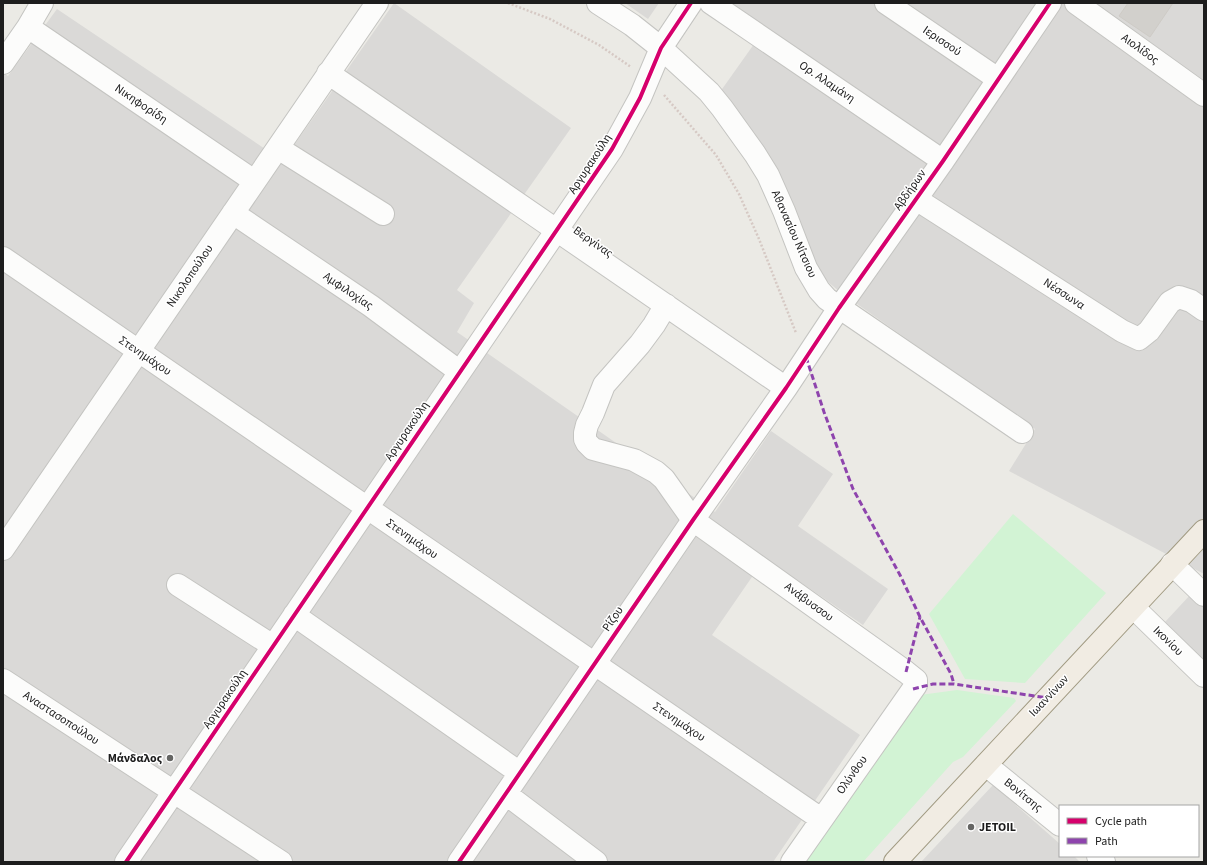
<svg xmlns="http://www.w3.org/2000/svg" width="1207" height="865" viewBox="0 0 1207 865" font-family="'Source Sans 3',sans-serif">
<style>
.residential{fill:#dad9d7}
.park{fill:#d2f3d4}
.building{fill:#d2d0cc;stroke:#cecbc6}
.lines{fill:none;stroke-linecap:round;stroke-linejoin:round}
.minor-casing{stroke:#c4c4c1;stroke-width:24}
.major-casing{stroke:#a19a82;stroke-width:24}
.path{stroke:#d6c9c4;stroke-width:2.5;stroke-dasharray:2 2;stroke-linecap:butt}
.minor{stroke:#fcfcfb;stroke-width:22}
.major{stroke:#f1ece3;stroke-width:22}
.quiet{stroke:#8e44ad;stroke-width:3;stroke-dasharray:6 3;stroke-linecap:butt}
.cycleway-casing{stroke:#fff;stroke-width:6}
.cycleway{stroke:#d6006c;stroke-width:4}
.poi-dot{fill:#656563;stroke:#fff;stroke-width:1.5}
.labels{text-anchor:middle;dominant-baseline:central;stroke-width:3;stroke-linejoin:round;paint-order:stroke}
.street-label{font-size:12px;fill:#1d1d1d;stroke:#fff}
.poi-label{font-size:12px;font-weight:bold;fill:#1d1d1d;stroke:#fff;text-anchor:end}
</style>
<rect width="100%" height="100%" fill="#ebeae5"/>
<path class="residential" d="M394 3 571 128 457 290 474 303 457 332 715 512 771 431 833 474 798 526 888 589 863 625 765 558 712 635 860 735 773 862H3V73L8 76 57 9 283 161Z
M625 3H659L648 19Z
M708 3H1204V574L1009 471 1035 429 840 292 827 281 819 268 720 92 759 37Z
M1204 580V661L1165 622Z
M993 785 1060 844V856H1074L1080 862H921Z"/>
<path class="park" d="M1013 514 1106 593 1025 683 965 679 929 614Z
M957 690 1014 698 1016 701 963 757 953 762 863 862H801L920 695Z"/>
<path class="building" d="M1128 3H1173L1150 37 1119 16Z"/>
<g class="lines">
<g class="minor-casing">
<path id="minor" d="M598 3 632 25 661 48 709 92 722 108 755 154 768 175 784 211 806 268 819 290 827 299 1022 432
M711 3 943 161
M886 3 998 79
M1076 3 1204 95
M28 27 254 181
M3 63 28 27 42 3
M328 73 786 388
M278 148 383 214
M916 199 1122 331 1139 339 1149 331 1170 302 1179 297 1191 301 1204 310
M233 213 371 306 460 372
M3 258 821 819
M666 305 654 325 640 344 604 385 593 413 587 425 585 433V439L587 443 593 449 634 460 656 472 664 479 693 520 906 672 916 680V685L792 862
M3 549 377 3
M1172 564 1204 595
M178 585 273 646
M1133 607 1204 676
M294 615 520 773
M3 680 281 862
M986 765 1060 825
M506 794 596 862
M1098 856 1104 862
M126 862 612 149 640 98 661 48 691 3
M459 862 693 520 786 388 839 308 943 161 1050 3"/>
</g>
<g class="major-casing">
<path id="major" d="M895 862 1204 531"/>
</g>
<path class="path" d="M508 3 550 19 599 45 631 67
M664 95 716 155 739 194 759 239 796 333"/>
<use href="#minor" class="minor"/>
<use href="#major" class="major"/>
<path class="quiet" d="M806 357 824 412 853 489 900 575 920 617 951 674 954 684
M906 672 920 617
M913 689 933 684H954L1048 698"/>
<g class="cycleway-casing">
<path id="cycleway" d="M126 862 612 149 640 98 661 48 691 3
M459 862 693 520 786 388 839 308 943 161 1050 3"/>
</g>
<use href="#cycleway" class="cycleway"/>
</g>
<g class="poi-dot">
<circle cx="170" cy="758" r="4"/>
<circle cx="971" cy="827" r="4"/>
</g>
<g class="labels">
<g class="street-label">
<text transform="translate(942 41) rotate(34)">Ιερισσού</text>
<text transform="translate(1140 49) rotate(36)">Αιολίδος</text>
<text transform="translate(827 82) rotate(34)">Ορ. Αλαμάνη</text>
<text transform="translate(141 104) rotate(34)">Νικηφορίδη</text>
<text transform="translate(590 164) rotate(-57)">Αργυρακούλη</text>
<text transform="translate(910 190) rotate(-55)">Αβδήρων</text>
<text transform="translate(794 234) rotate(66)">Αθανασίου Νίτσιου</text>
<text transform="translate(593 242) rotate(35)">Βεργίνας</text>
<text transform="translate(190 276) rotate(-56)">Νικολοπούλου</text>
<text transform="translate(348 291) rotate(34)">Αμφιλοχίας</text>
<text transform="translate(1064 294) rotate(33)">Νέσσωνα</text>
<text transform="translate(145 356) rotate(34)">Στενημάχου</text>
<text transform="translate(407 431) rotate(-56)">Αργυρακούλη</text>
<text transform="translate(412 539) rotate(35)">Στενημάχου</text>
<text transform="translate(809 602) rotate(36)">Ανάβυσσου</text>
<text transform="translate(613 619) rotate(-56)">Ρίζου</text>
<text transform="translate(1168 641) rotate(44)">Ικονίου</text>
<text transform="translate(1049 696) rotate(-47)">Ιωαννίνων</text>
<text transform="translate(225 699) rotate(-56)">Αργυρακούλη</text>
<text transform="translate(61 718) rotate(33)">Αναστασοπούλου</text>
<text transform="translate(679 722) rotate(34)">Στενημάχου</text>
<text transform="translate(852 775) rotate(-55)">Ολύνθου</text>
<text transform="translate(1023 795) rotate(39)">Βονίτσης</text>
</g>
<g class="poi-label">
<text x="162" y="758">Μάνδαλος</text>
<text x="979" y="827" text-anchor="start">JETOIL</text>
</g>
</g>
<rect width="1207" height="865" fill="none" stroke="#1d1d1d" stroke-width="8"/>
<rect x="1059" y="805" width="140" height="52" fill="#ffffff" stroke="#a5a5a5"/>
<rect x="1067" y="818" width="20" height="6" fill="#d6006c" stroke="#a5a5a5"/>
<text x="1095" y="825" font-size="12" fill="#1d1d1d">Cycle path</text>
<rect x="1067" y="838" width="20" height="6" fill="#8e44ad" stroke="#a5a5a5"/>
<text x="1095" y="845" font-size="12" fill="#1d1d1d">Path</text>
</svg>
